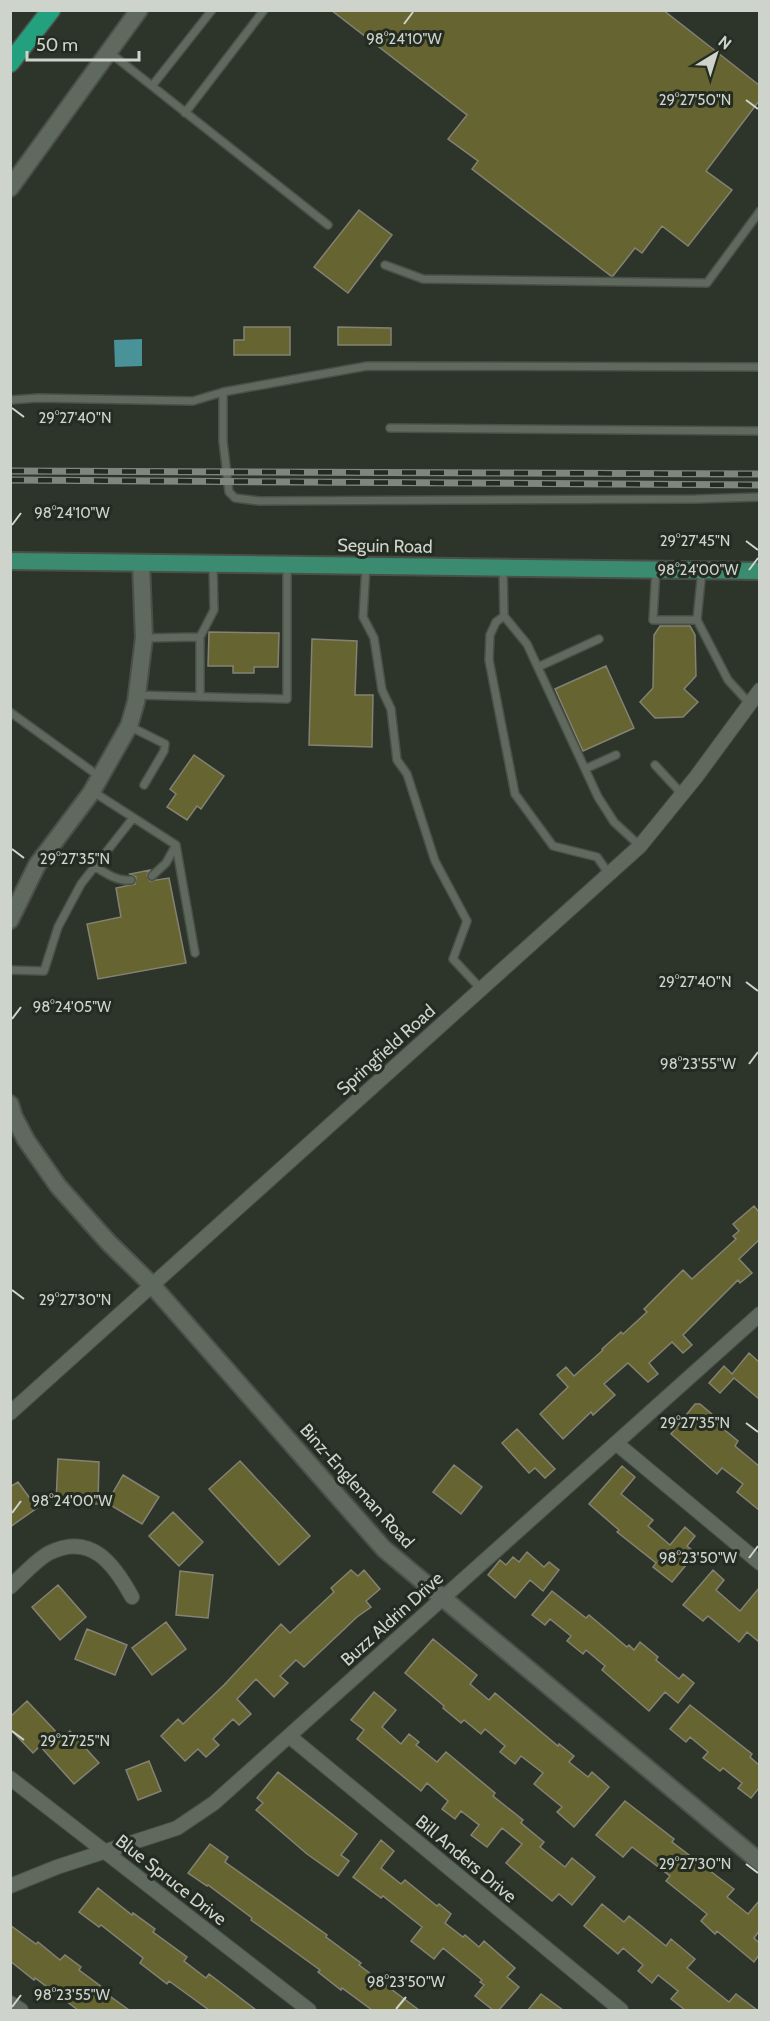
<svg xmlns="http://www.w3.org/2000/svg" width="770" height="2021" viewBox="0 0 770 2021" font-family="Cabin,sans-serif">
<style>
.water{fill:#499297}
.building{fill:#666430;stroke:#838274;stroke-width:1.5}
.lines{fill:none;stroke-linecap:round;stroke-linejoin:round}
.service-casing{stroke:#4a5047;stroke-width:10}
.minor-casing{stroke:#4a5047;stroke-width:16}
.tertiary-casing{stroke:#4a5047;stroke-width:20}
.primary-casing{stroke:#4a5047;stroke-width:20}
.motorway-casing{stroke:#4a5047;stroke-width:21}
.service{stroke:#60695d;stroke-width:7}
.minor{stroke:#60695d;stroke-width:14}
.tertiary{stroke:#60695d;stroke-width:16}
.primary{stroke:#3b8b71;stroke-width:16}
.motorway{stroke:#23a17f;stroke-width:18}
.rail-casing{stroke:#7f867d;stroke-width:7}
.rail{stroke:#242b21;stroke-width:4.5;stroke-dasharray:14;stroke-linecap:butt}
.ticks{fill:none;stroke:#ced3cc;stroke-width:2}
.labels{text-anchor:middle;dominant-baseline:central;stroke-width:6;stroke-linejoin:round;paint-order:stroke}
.street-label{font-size:18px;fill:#ced3cc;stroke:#242b21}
.ticks-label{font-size:15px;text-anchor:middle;fill:#ced3cc;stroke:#242b21;stroke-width:6;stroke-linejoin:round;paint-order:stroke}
</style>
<rect width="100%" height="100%" fill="#2d352b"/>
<path class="water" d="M142 339V366L115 367 114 340Z"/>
<path class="building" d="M331 10H663L759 85V101L706 171 732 190 688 246 662 226 642 253 635 248 613 276H611L472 169 478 161 448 139 467 115Z
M359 210 392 235 348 293 314 267Z
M244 327H290V355H234V340H244Z
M338 327 391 328V345H338Z
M660 626H690L695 635 696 676 684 689 698 702 683 717 655 718 640 702 653 688 654 635Z
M209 632 279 633 278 667H254V673H233V666H208Z
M312 639 357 641 355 695H373L372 747 309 745Z
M606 666 634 728 583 751 555 689Z
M194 755 224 776 201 809 197 806 187 820 167 807 176 794 170 789Z
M150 870 147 875 150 881 169 878 186 963 98 979 87 924 121 917 116 888 135 884 136 877 130 874Z
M754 1206 759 1212V1240L739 1259 752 1273 740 1283 738 1280 683 1335 692 1345 683 1353 672 1342 649 1363 658 1374 648 1382 628 1363 604 1384 615 1395 593 1415 591 1412 563 1439 540 1414 568 1387 557 1375 566 1367 574 1376 603 1350 602 1349 621 1332 623 1334 647 1312 644 1309 683 1270 692 1279 736 1239 733 1236 739 1231 733 1224Z
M749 1353 759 1362V1399L734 1378 720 1393 709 1383 724 1366 732 1374Z
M695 1404H700L713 1415 710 1418 738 1441 735 1446 759 1466V1510L737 1492 743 1484 722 1468 717 1474 671 1434Z
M517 1429 555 1469 545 1478 535 1468 529 1473 502 1443Z
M58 1459 99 1462 98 1504 56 1502Z
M240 1461 310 1536 279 1565 209 1489Z
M454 1465 482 1487 461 1514 433 1492Z
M622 1466 635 1477 621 1494 653 1520 648 1526 670 1545 685 1527 695 1536 687 1546 696 1553 672 1582 653 1567 656 1563 617 1532 619 1530 589 1504Z
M123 1475 159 1497 142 1524 107 1503Z
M18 1482 37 1508 10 1527V1487Z
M173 1512 203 1542 179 1566 149 1536Z
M527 1552 544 1567 549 1562 559 1570 543 1591 530 1580 515 1598 488 1575 500 1560 506 1565 513 1557 519 1562Z
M351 1570 358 1576 364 1570 380 1589 366 1601 371 1607 357 1617 304 1667 296 1660 280 1676 288 1683 274 1697 256 1679 237 1699 251 1714 239 1725 233 1719 213 1739 219 1745 206 1757 198 1749 185 1761 161 1736 178 1719 183 1724 224 1685 281 1624 290 1633 334 1592 331 1588Z
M713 1570 724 1580 716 1590 740 1611 759 1588V1642L747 1632 739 1642 708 1616 703 1621 683 1605Z
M180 1571 213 1575 208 1618 176 1615Z
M58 1585 86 1617 60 1640 32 1607Z
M552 1591 586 1618 589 1615 627 1647 629 1645 634 1650 640 1642 658 1657 656 1660 679 1679 683 1674 694 1683 678 1703 665 1692 649 1711 602 1670 605 1666 586 1650 583 1654 567 1641 571 1636 550 1619 545 1625 532 1615Z
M166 1622 186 1649 152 1675 132 1648Z
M87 1629 127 1645 115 1675 75 1659Z
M433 1639 477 1675 470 1684 489 1700 495 1693 558 1746 559 1744 574 1756 569 1762 588 1777 592 1772 609 1787 574 1827 557 1812 562 1807 534 1784 543 1773 521 1756 515 1764 500 1752 505 1746 485 1729 481 1734 464 1720 461 1723 443 1708 444 1706 405 1673Z
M374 1692 396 1710 382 1727 401 1744 409 1734 419 1742 416 1745 437 1762 446 1752 495 1793 493 1796 523 1820 521 1823 544 1842 540 1847 565 1867 572 1858 595 1877 572 1905 559 1894 552 1901 506 1863 522 1844 502 1828 487 1847 471 1835 479 1825 461 1811 455 1819 442 1809 448 1801 427 1783 421 1791 357 1739 364 1730 351 1720Z
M27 1701 62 1738 70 1731 99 1763 74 1784 40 1746 33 1753 10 1729V1717Z
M690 1705 752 1754 750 1757 759 1765V1788L751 1798 738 1788 742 1783 723 1768 720 1771 703 1758 708 1752 690 1737 686 1742 670 1729Z
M149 1761 161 1791 138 1800 126 1770Z
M278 1772 357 1834 341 1855 349 1861 338 1876 307 1854 256 1810 263 1803 257 1798Z
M625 1801 674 1839 672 1842 734 1889 727 1897 748 1914 759 1901V1931L754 1938 759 1943V1955L754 1962 717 1931 715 1934 701 1921 707 1914 666 1881 670 1876 632 1847 623 1857 596 1835Z
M381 1840 394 1851 381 1868 401 1884 405 1880 437 1906 439 1904 451 1914 445 1923 463 1937 465 1935 479 1947 484 1941 515 1968 507 1977 519 1987 499 2010H493L475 1996 484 1985 480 1982 482 1980 443 1948 434 1959 411 1941 422 1927 383 1896 381 1898 353 1877Z
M210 1844 228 1857 225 1862 327 1935 326 1937 361 1963 359 1965 419 2010H372L342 1988 341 1990 318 1972 320 1970 251 1920 252 1918 208 1885 207 1886 188 1873Z
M98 1888 132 1915 133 1913 155 1929 153 1932 187 1957 184 1961 206 1978 209 1974 256 2010H209L169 1981 167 1984 140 1963 143 1958 101 1925 99 1927 79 1912Z
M602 1904 624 1922 629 1916 666 1946 671 1939 695 1959 687 1968 729 2002 736 1994 757 2010H685L671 1999 678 1991 658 1975 652 1983 638 1971 643 1965 623 1948 618 1954 584 1926Z
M10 1925 36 1944 38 1942 60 1960 65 1955 81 1967 79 1970 102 1987 100 1989 129 2010H78L35 1978 34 1980 10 1961Z
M541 1994 563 2010H528Z"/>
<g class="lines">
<g class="service-casing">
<path id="service" d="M109 52 328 225
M152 86 212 10
M185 113 264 10
M385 265 423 279 707 283 760 211
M223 392V441L229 492 235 498 259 501 696 499 760 497
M10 400 38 398 193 401 223 392 367 366 760 367
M390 428 760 431
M366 566 363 617 374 638 382 690 391 709 397 760 407 774 435 861 467 921 453 959 481 989
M503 567 504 616 527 644 598 797 614 822 640 846
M656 569 653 620H697
M702 570 697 620 728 680 750 704
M504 616 496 622 490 635 489 660 515 794 553 846 597 857 609 874
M144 638 200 637 214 610 213 564
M538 667 599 639
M137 695 287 699V566
M200 697V637
M10 712 100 777
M129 726 165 744 164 751 144 785
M655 765 682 794
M585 769 616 755
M92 791 176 845 195 953
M94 866C105 873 118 882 131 880
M152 876 166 863 176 845
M10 970 44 971 58 927 81 884 133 818"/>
</g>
<g class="minor-casing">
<path id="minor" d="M10 1413 640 846 696 777 760 690
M616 1443 760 1563
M10 1587C21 1577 37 1559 49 1553 91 1532 114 1564 132 1597
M289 1736 621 2010
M10 1778 309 2010
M10 1886 57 1867 177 1828 214 1803 760 1314
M10 2003 21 2010"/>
</g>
<g class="tertiary-casing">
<path id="tertiary" d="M10 188 139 10
M10 920 37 865 91 793 129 726 136 702 144 638 141 563
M10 1104 14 1117 26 1140 58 1186 109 1243 151 1284 384 1549 760 1862"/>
</g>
<g class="primary-casing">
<path id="primary" d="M10 561 760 571"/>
</g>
<g class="motorway-casing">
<path id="motorway" d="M10 63 51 10"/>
</g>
<use href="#service" class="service"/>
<use href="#minor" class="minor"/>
<use href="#tertiary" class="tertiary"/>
<use href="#primary" class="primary"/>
<use href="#motorway" class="motorway"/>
<g class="rail-casing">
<path id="rail" d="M10 471 760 474
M10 480 760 485"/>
</g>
<use href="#rail" class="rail"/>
</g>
<path class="ticks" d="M404 24 413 12M746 100 758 109M12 408 24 417M12 525 21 513M746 541 758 550M749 570 758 558M12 849 24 858M746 982 758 991M12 1019 21 1007M749 1064 758 1052M12 1290 24 1299M746 1423 758 1432M12 1513 21 1501M749 1558 758 1546M12 1731 24 1740M746 1864 758 1873M12 2007 21 1995M396 2009 406 1997"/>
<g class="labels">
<g class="street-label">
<text transform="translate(385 546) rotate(1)">Seguin Road</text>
<text transform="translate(386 1050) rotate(-42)">Springfield Road</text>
<text transform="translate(357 1486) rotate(48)">Binz-Engleman Road</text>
<text transform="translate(392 1619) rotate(-42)">Buzz Aldrin Drive</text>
<text transform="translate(466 1859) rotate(40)">Bill Anders Drive</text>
<text transform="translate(171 1880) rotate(38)">Blue Spruce Drive</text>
</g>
</g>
<g class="ticks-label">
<text x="404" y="44">98°24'10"W</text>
<text x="695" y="105">29°27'50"N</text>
<text x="75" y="423">29°27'40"N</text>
<text x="72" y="518">98°24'10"W</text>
<text x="695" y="546">29°27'45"N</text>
<text x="698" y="575">98°24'00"W</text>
<text x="75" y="864">29°27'35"N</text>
<text x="695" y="987">29°27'40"N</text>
<text x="72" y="1012">98°24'05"W</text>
<text x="698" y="1069">98°23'55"W</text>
<text x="75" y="1305">29°27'30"N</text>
<text x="695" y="1428">29°27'35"N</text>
<text x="72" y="1506">98°24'00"W</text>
<text x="698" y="1563">98°23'50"W</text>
<text x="75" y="1746">29°27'25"N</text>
<text x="695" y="1869">29°27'30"N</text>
<text x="406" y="1987">98°23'50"W</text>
<text x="72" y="2000">98°23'55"W</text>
</g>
<rect width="770" height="2021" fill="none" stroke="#ced3cc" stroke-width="24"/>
<g transform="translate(716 54) rotate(38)" stroke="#242b21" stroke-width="4.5" paint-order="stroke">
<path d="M0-4.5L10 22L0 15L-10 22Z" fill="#ced3cc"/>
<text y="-9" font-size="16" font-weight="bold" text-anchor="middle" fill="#ced3cc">N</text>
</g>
<path d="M27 51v9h112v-9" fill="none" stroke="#ced3cc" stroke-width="3"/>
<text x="36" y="51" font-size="18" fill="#ced3cc" stroke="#242b21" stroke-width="4.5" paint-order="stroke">50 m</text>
</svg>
